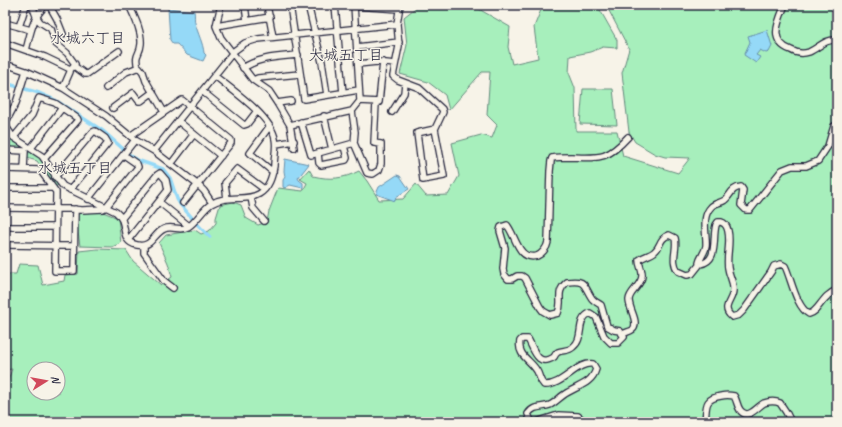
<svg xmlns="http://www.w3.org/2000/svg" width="842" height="427" viewBox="0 0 842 427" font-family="Caveat,'Klee One',sans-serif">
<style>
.green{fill:#a7efbc;stroke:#64887c;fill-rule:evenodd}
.water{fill:#95d9f7;stroke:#6790ac}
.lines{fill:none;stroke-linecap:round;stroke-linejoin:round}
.canal{stroke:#95d9f7;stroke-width:3.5}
.minor-casing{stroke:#22223b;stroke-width:8}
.minor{stroke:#f7f3e8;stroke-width:5.5}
.labels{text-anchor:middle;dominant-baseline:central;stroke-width:3;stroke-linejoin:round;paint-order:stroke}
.neighbourhood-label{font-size:15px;fill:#22223b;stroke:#f7f3e8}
</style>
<rect width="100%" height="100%" fill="#f7f3e8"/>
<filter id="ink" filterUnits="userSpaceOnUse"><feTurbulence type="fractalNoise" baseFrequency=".025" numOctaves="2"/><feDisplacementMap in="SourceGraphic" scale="8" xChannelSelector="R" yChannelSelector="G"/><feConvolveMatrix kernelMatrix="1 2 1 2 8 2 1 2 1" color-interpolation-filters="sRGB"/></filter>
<g filter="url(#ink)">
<path class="green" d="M419 5H456L477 8 510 27 508 47 512 64 538 58 534 27 543 5H599L600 10 617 40V48L603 47 590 52 570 56 569 73 575 88 576 131H617L623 156 678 173 690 158 665 157 655 154 635 142 629 132 622 73 629 49 606 5H837V422H5V389L12 369 5 370V274H16L19 264 38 265 43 285 64 281 65 275 78 274 79 251 97 249 126 250 133 261 161 285 172 277 168 263 159 243 166 235 195 230 201 234 209 231 216 223V218L220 205 233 202 241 205 246 218 258 225 267 222 269 211 278 188 303 191 307 183 300 179 309 169 313 176C330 180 343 179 359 171L367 181 379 200 403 199 416 184 426 196 448 195 459 176 452 143 481 135 492 138 497 125 487 115 490 72H482L449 110 445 95 428 82 400 74 407 45 404 17ZM34 369H58V393H34Z
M583 89H613L617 125 580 124Z
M5 129 11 139 26 148 40 158 59 184 56 187 37 161 27 158 26 152 22 148 5 147Z
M80 212H103L118 218 121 243 112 247 80 246 78 232 77 214Z"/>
<path class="water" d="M168 8 194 11C195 15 194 20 195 23 198 34 203 43 204 53L206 55 203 61 187 55 177 44H173L170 40Z
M767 30 772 46 769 52 766 53 760 50 756 55 760 57 756 63 744 55 750 42 748 36Z
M285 159 309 164 298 178 299 180 303 183V188L290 185 285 188 283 187V180L285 177 284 171Z
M397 175 400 176 409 189 396 197 395 201 376 194 379 187Z"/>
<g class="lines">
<path class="canal" d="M5 83 39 93 55 100 103 131 131 156 137 160 163 169 170 178 177 199 180 204 199 226 210 237"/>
<g class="minor-casing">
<path id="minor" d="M32 5 36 16 40 22 51 29 56 44 67 53 75 64 70 70
M49 5 57 19 63 34
M129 5C134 16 142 31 141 44 140 56 134 53 138 68
M221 5 216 26 221 38 253 80 269 91 277 103 290 125 294 148
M245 5 247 21
M267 5 273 37
M290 5 304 99 359 90
M308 5 322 62 327 95
M335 5 343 93
M400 5 397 24 399 46 393 76 398 80 419 88 442 109 443 112 435 129 444 176 423 180 417 133 435 129
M785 5C778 22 768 41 791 50 796 53 803 54 809 52 819 48 824 39 837 40
M354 6 399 9
M5 23 31 30
M216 26 270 17
M19 27 26 5
M5 43 45 57 70 69V72L63 88
M357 47 399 42
M26 50C31 32 32 18 46 5
M5 64 26 71 63 88 106 116 135 140 154 151 198 185 204 191 212 203
M358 64 377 62 395 64
M74 66 85 74H87L119 51
M243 68C260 57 278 57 298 55
M26 71 16 103 8 118 6 123 7 128 13 137 42 156 59 181 63 186 116 212C130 223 118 241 137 245 152 248 153 234 164 229 172 225 180 232 188 227 197 221 202 210 211 204 226 194 246 202 259 194 269 188 272 177 274 166 274 157 277 147 275 139 271 116 232 90 215 76
M253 80 258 78 300 74
M106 88 126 72 139 67 143 72 146 81 164 112
M202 91 244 125 247 124 257 111
M360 101 379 102 383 62
M277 103 291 101
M113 108 133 93 139 101H141L153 92
M352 111 355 132 354 143 367 173 373 174 379 170 381 164V144L374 143 376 103
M392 112 404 93 405 83
M324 116 332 149
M178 121 221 156
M301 122 311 155 354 143
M290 125 352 111 360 101 354 5
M837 125 834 126 828 146 818 161 806 166H792L782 170 750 210H746L741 205 743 190 741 187C731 188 731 195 725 200 721 203 714 203 711 207 701 217 707 234 706 246 705 253 700 257 699 263L700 264C719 261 712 239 716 225L718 222H721C725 223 727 226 728 231 731 243 726 256 728 268 729 276 734 282 733 290 733 301 720 307 732 317L739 315 744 310 771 272 774 266 781 264 785 266C791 278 796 307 809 314 819 312 822 295 837 290
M269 127 250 153 273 172
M130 136 182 100 231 140V143L183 203
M14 137 32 115 39 98 55 103 77 118 78 120 44 159
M276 144 294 141
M31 148 62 108
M5 150 25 151 24 169
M154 151 234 51 245 43 258 39 397 24
M318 153 319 163 321 165 346 160 347 158 344 146
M171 164 194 134
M5 169 40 170 56 192 55 271H74L75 209
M55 177 93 132 95 131 105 138 108 143 70 190
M5 188H53
M251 197 253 208 264 221
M88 199 135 140
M227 199 225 183 237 169 264 189
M159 202 189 226
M5 208 71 209 82 210 103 209 106 207 138 167 137 164 124 155
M122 218 157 175 160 173 166 180 168 190 128 240
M5 227H55
M5 245 74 246
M144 246V253L164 281 173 288
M623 334C626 332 633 331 634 328 638 320 629 309 629 300 629 292 642 285 642 276 643 271 639 266 639 260 645 255 649 256 654 252 662 246 658 239 669 235L675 238C678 249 670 260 678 271L687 275 692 274 700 264
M535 422 531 421 528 414C534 405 542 408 550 405 556 402 560 397 565 394 577 386 592 384 596 369L593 364C577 361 563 386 544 385 539 380 540 376 537 371 531 360 517 356 520 341L522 339H528C534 349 537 368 554 357 555 355 556 353 558 352 563 350 569 351 573 347 585 338 575 320 590 313L596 317 604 336 611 343H618L624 337 620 331 614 330 607 326 601 305C598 303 593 301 591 297 583 284 586 280 567 282 554 293 564 301 558 313L550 315 543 311 540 307 525 278 522 276H517L512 279H508L504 274 503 269 505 248 500 231 501 227 507 225C516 236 518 261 537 256 542 254 547 248 548 242L550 171 551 161 552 158C558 157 565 157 571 157 600 158 607 160 628 137
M536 422 558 415 578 416 585 422
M705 422C707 407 703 399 721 396 726 395 729 395 734 396 737 400 737 406 740 410 748 421 758 406 764 403 770 401 775 401 780 403L786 412 791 422"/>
</g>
<use href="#minor" class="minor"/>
</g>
</g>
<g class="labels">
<g class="neighbourhood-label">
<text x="88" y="38">水城六丁目</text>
<text x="346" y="55">大城五丁目</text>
<text x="75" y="168">水城五丁目</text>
</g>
</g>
<rect width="842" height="427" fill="none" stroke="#f7f3e8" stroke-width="20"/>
<rect x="10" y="10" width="822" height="407" fill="none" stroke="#22223b" stroke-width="1.5" filter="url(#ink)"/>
<g transform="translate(46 381) rotate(79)"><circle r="19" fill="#f7f3e8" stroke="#a29fa3"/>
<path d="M0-3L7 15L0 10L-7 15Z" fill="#d1495b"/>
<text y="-6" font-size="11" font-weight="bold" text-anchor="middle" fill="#22223b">N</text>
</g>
</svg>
